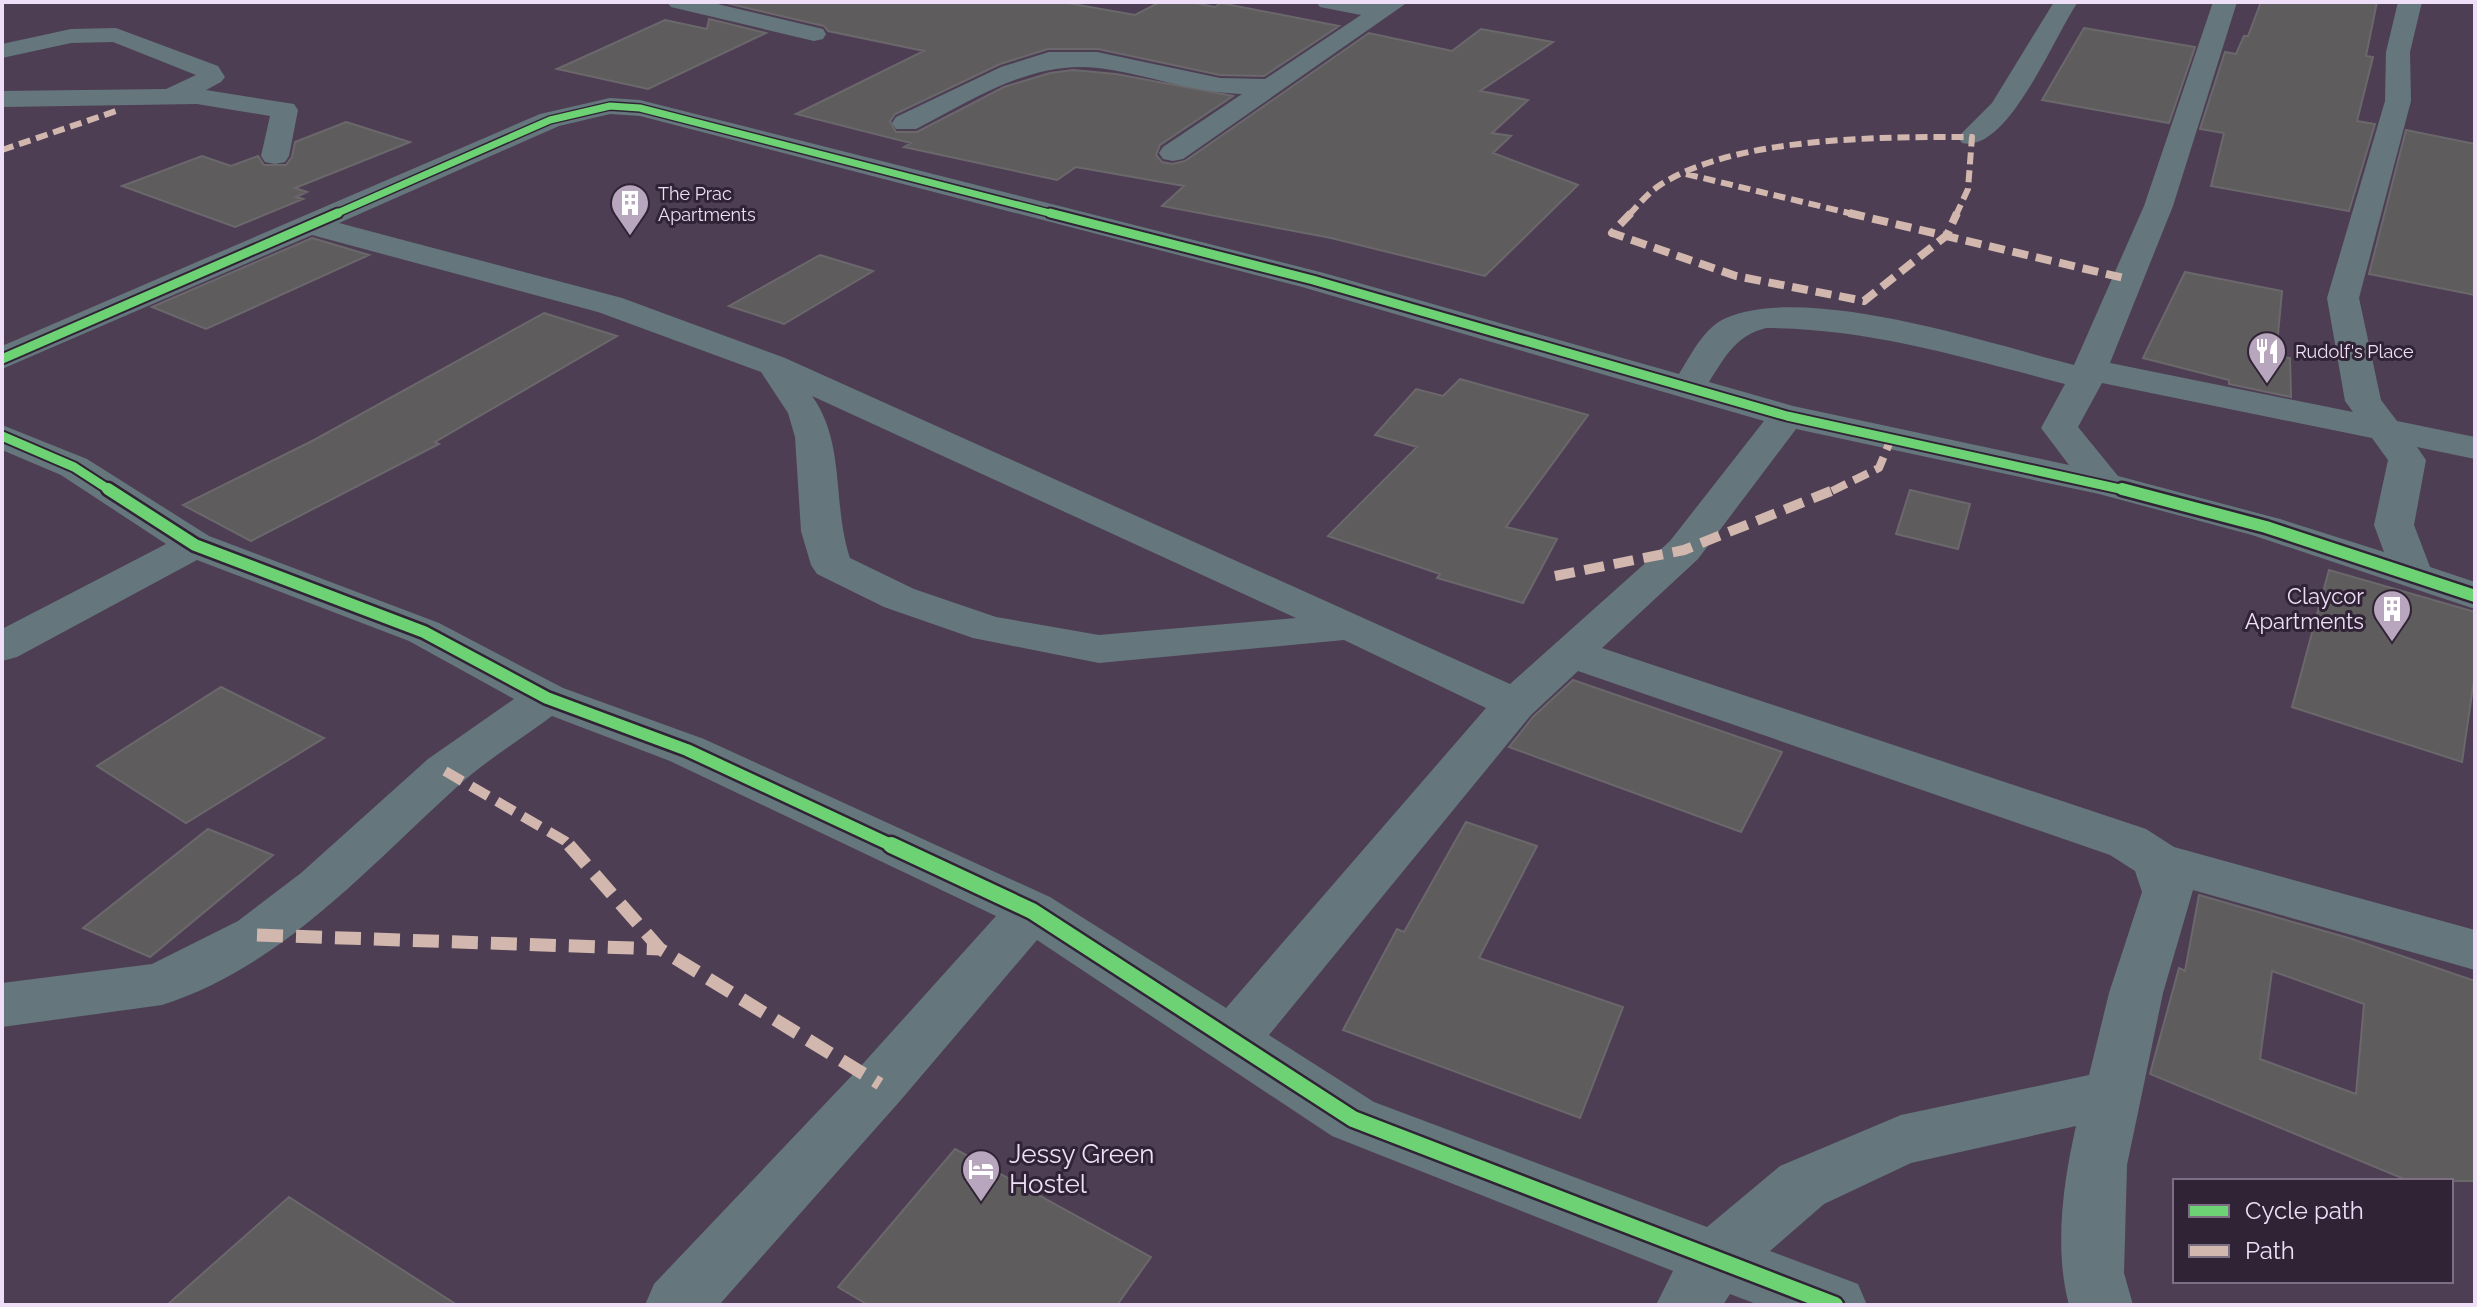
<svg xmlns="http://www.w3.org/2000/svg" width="2477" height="1307" viewBox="0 0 2477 1307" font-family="Raleway,sans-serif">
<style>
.building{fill:#5e5c5c;stroke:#6b686c;stroke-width:2;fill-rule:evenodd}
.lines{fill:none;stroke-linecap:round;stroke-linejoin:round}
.minor{fill:#65777d;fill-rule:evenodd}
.quiet-far3{stroke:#d1b7ad;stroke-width:6;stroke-dasharray:12 6;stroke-linecap:butt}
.quiet-far2{stroke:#d1b7ad;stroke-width:8;stroke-dasharray:16 8;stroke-linecap:butt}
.quiet-far1{stroke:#d1b7ad;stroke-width:10;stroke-dasharray:20 10;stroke-linecap:butt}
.quiet{stroke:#d1b7ad;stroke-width:13;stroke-dasharray:26 13;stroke-linecap:butt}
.cycleway-far3-casing{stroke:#302335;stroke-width:10}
.cycleway-far2-casing{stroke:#302335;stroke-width:13}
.cycleway-far1-casing{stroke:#302335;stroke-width:17}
.cycleway-casing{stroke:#302335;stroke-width:21}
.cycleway-far3{stroke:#6cd273;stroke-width:7}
.cycleway-far2{stroke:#6cd273;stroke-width:9}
.cycleway-far1{stroke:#6cd273;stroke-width:12}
.cycleway{stroke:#6cd273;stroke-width:16}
.labels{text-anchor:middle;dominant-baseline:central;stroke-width:6;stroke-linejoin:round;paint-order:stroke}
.far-poi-label{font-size:18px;fill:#efdef7;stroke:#302335;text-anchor:start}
.poi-label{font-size:22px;fill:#efdef7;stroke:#302335;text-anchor:end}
.near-poi-label{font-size:26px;fill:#efdef7;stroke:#302335;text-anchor:start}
</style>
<rect width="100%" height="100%" fill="#4e3e54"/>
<path class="building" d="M722 2H1062L1135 15 1160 2H1190L1215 7 1221 3 1339 26 1264 76 1220 75 1098 49H1048L1000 64 895 114 890 121 896 132H917L1004 87 1050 73 1073 70 1116 74 1233 96 1160 145 1156 155 1162 162 1172 164 1185 161 1369 33 1452 51 1481 29 1553 42 1480 91 1528 100 1492 133 1511 136 1493 153 1578 185 1485 276 1331 238 1162 206 1184 186 1076 167 1057 180 904 147 911 143 796 114 924 51 828 31 824 26Z
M2261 2H2377L2366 56 2373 57 2357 121 2375 124 2349 211 2211 186 2224 133 2200 129 2225 52 2236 54 2244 36H2248Z
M709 19 766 33 648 89 557 69 665 20 707 29Z
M2084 28 2195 47 2169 123 2042 100Z
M346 122 410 142 295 188 307 192 296 197 303 199 235 227 122 186 202 156 231 166 258 156 264 165H286L292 157 295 142Z
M2406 130 2475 144V295L2369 274Z
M312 238 369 255 206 329 152 307Z
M820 255 873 271 784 324 729 306Z
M2185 272 2282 291 2276 356 2290 358 2291 397 2229 384V380L2143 358Z
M544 313 617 336 435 442 439 444 251 541 183 505 314 440Z
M1460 379 1588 415 1506 527 1557 539 1523 603 1437 578 1440 574 1328 536 1417 447 1375 435 1416 389 1443 396Z
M1910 490 1970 504 1958 549 1896 534Z
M2329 570 2475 612V673L2462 762 2292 707Z
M1573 680 1782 752 1741 832 1509 747 1533 717Z
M221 687 324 738 186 823 97 766Z
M1466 822 1537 846 1479 958 1623 1007 1580 1118 1343 1030 1397 929 1404 932Z
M208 829 273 855 150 957 83 928Z
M2199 895 2352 939 2475 981V1181H2409L2150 1074 2179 968 2185 971ZM2272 971 2364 1004 2356 1094 2260 1059Z
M955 1149 1151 1257 1117 1305H868L838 1287Z
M289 1197 457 1305H167Z"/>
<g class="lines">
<path class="minor" d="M667 2H709L823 29 826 34 823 39 814 41 671 7Z
M1316 2H1408L1183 159 1173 161 1163 159 1159 153 1163 147 1242 94C1193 93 1147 74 1098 68 1031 60 973 100 916 129H896L892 123 896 117 1001 67 1049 52H1097L1220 78 1265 79 1361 15 1320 7Z
M2054 2H2078C2055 34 2008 154 1962 143L1958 137 1992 103Z
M2213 2H2237L2173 206 2110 363 2353 412 2345 401 2327 298 2385 101 2386 52 2398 2H2422L2410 52 2411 101 2359 298 2381 400 2397 421 2475 437V459L2417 447 2426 460 2414 525 2430 567 2475 582V609L2252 535 2099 494 1796 429 1698 559 1602 648 2146 829 2174 847 2475 930V970L2193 890 2163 993 2127 1165 2124 1273 2133 1305H2069C2054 1249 2063 1183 2076 1126L1911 1163 1824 1204 1770 1251 1858 1284 1867 1305H1759L1730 1294 1723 1305H1656L1673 1271 1332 1136 1037 940 900 1101 719 1305H645L654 1284 860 1067 996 916 670 761 552 716C521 739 487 760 459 785 367 868 283 966 162 1005L2 1027V983L152 964 238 921 301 873 428 759 514 699 409 641 197 560 17 657 2 661V629L166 544 61 475 2 450V425L87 459 209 536 439 623 563 688 704 739 1050 897 1226 1008 1486 708 1344 640 1099 663 973 638 884 607 817 574 811 565 801 531 795 437 788 413 761 372 598 312 312 235 2 369V346L540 114 610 98 640 100 1324 273 1679 374C1691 355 1704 327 1726 318 1807 283 1988 343 2074 365L2144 206ZM610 114 640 116 1302 287 1764 421 1670 541 1510 684 785 358 622 298 339 223 559 126ZM1766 328C1868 328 1966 358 2065 384L2041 428 2069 465 1793 406 1709 382C1725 357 1735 336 1766 328ZM2102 383 2372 438 2388 460 2374 525 2384 552 2280 519 2118 476 2078 427ZM812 396 1296 618 1099 635 996 617 914 589 850 558C832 505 846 443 812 396ZM1578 671 2110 855 2135 871 2142 892 2109 993 2089 1075 1901 1115 1780 1166 1707 1227 1374 1102 1269 1035 1531 715Z
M116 28 218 66 225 77 221 82 206 90 294 104 298 110 289 156 285 162 275 164 265 162 261 156 270 116 197 104 2 107V91L166 89 196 75 113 42 71 43 2 58V44L71 29Z"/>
<path class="quiet-far3" d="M2 150 119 110
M1686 174 1857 215
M1629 215C1639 204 1648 193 1660 185 1736 136 1883 137 1972 137L1968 189 1956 215"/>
<path class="quiet-far2" d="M1631 213 1612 233 1736 276 1864 301 1947 235 1957 213
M1849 213 2128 279
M1832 491 1879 468 1891 439 1897 441"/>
<path class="quiet-far1" d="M1555 576 1684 550 1836 489
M445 771 565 841 571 847"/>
<path class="quiet" d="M569 845 660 949 880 1084
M257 935 660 949"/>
<g class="cycleway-far3-casing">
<path id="cycleway-far3" d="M333 215 550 120 610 106 640 108 1057 215"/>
</g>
<g class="cycleway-far2-casing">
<path id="cycleway-far2" d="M1050 213 1313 280 1787 416 2129 491
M2 359 338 213
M2 436 74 467 111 491"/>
</g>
<g class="cycleway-far1-casing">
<path id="cycleway-far1" d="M108 489 195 545 424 632 547 698 687 750 895 847
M2122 489 2266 527 2475 596"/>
</g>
<g class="cycleway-casing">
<path id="cycleway" d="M891 845 1032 911 1353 1119 1835 1305"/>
</g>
<use href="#cycleway-far3" class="cycleway-far3"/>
<use href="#cycleway-far2" class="cycleway-far2"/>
<use href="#cycleway-far1" class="cycleway-far1"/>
<use href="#cycleway" class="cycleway"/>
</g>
<defs>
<g id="building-pin" transform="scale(2)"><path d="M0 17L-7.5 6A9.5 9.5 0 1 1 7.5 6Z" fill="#b7a6be" stroke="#302335"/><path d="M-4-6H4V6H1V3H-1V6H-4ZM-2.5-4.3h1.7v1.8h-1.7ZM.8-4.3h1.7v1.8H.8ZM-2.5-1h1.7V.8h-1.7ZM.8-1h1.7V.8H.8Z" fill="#fff"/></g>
<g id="restaurant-pin" transform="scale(2)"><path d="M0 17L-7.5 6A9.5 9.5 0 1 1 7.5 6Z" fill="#b7a6be" stroke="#302335"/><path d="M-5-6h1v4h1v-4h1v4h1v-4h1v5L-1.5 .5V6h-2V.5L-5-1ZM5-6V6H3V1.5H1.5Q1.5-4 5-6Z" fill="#fff"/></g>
<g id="hotel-pin" transform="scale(2)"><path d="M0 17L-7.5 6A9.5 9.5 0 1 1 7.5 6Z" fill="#b7a6be" stroke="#302335"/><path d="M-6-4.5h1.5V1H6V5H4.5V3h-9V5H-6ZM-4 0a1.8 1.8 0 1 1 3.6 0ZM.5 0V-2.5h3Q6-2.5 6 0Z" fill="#fff"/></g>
</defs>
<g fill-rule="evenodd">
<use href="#building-pin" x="630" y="203"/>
<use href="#restaurant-pin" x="2267" y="351"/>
<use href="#building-pin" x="2392" y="609"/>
<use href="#hotel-pin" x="981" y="1169"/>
</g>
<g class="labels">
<g class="far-poi-label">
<text x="658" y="193">The Prac<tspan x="658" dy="21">Apartments</tspan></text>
<text x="2295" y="351">Rudolf's Place</text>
</g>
<g class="poi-label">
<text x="2364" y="596">Claycor<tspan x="2364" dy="25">Apartments</tspan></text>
</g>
<g class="near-poi-label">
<text x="1009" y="1154">Jessy Green<tspan x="1009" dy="30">Hostel</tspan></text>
</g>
</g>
<rect width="2477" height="1307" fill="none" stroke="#efdef7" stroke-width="8"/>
<rect x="2173" y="1179" width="280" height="104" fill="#302335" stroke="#7c6e83" stroke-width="2"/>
<rect x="2189" y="1205" width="40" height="12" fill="#6cd273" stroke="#7c6e83" stroke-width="2"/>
<text x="2245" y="1219" font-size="24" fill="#efdef7">Cycle path</text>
<rect x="2189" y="1245" width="40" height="12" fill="#d1b7ad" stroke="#7c6e83" stroke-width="2"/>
<text x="2245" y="1259" font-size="24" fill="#efdef7">Path</text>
</svg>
